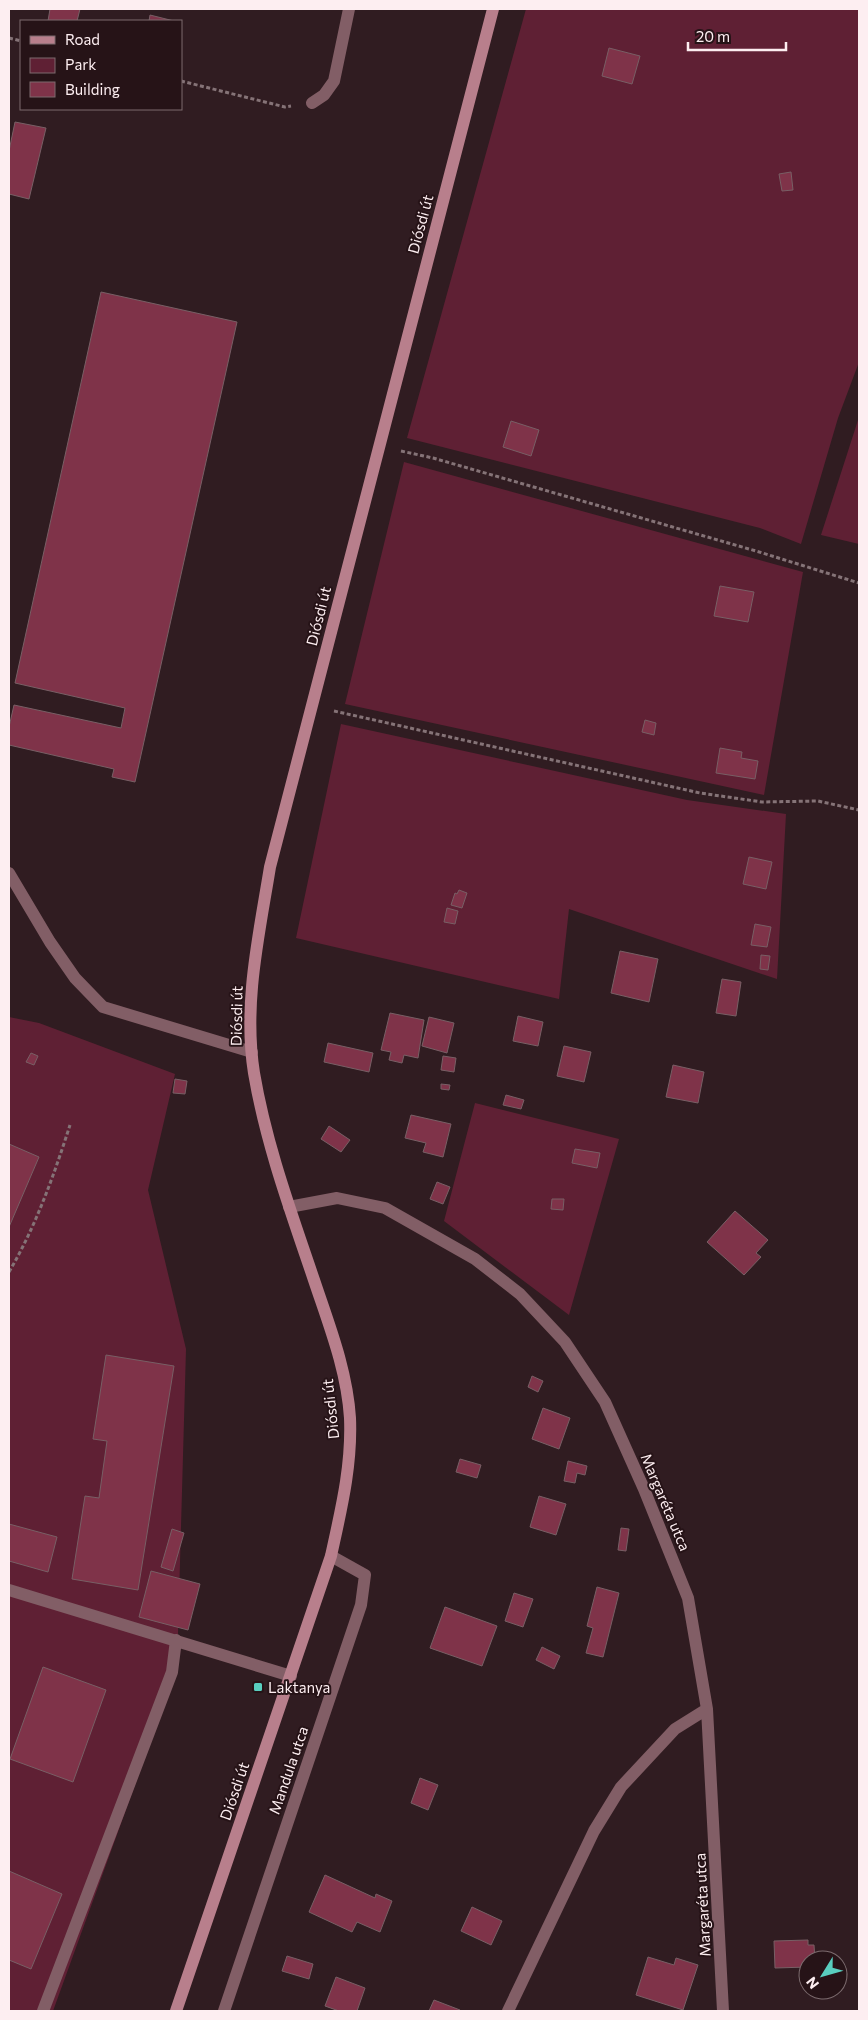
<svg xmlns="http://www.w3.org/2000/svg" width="868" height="2020" viewBox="0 0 868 2020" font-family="Commissioner,sans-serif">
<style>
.green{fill:#5f2034}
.building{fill:#7f3349;stroke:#785f65}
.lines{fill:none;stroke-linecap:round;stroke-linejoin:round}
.path{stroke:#857377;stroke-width:3;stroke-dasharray:4 2.5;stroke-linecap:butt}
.lane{stroke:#825e66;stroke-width:12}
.street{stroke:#825e66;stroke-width:12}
.secondary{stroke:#b87f8c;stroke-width:12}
.poi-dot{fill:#59cebf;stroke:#261317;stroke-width:2}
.labels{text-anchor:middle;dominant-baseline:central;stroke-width:4;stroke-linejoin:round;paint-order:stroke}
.street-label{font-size:15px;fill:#fdeef1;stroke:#261317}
.poi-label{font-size:15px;fill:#fdeef1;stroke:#261317;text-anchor:start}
</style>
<rect width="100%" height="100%" fill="#301c21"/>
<path class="green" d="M526 9H859V362L838 418 801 544 760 528 407 438Z
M859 417V544L821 535Z
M404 462 803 572 764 795 345 704Z
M341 724 687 800 786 814 777 979 569 909 559 999 296 938Z
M9 1017 39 1023 175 1074 148 1190 186 1349 177 1669 53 2011H9Z
M475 1103 619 1139 569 1315 444 1221Z"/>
<path class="building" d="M50 9H80L77 21H48Z
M150 15 174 21H149Z
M609 48 640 56 632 84 602 76Z
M15 122 46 128 29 199 9 194V151Z
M791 172 793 190 782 191 779 174Z
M101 292 237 322 135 782 112 777 114 769 9 745V727L14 705 121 728 125 708 15 683Z
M511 421 539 430 531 456 503 447Z
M720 586 754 592 748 622 714 616Z
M645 720 656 723 654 735 642 732Z
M720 748 742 752 741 758 758 761 755 779 716 773Z
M749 857 772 862 766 889 743 884Z
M459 890 467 893 462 908 451 905 455 893 457 894Z
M447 908 458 911 455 924 444 922Z
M755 924 771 927 767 947 751 945Z
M620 951 658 959 649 1002 611 993Z
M761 955 770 956 768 970 760 969Z
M722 979 741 982 736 1016 716 1013Z
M390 1013 424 1020 418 1058 404 1055 402 1063 389 1060 391 1052 381 1050Z
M518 1016 543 1022 538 1046 513 1041Z
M429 1017 454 1023 447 1053 422 1046Z
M328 1043 373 1053 369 1072 324 1062Z
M564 1046 591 1052 584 1082 557 1076Z
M31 1053 38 1056 34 1065 26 1062Z
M443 1056 456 1058 454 1072 441 1070Z
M673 1065 704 1072 698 1103 666 1097Z
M175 1079 187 1081 185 1094 173 1093Z
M441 1084 450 1085 449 1090 441 1089Z
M506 1095 524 1100 521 1109 503 1105Z
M411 1115 451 1124 443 1157 423 1152 426 1143 405 1138Z
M329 1126 350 1140 341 1152 321 1139Z
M9 1144 39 1157 9 1227Z
M575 1149 600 1153 597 1168 572 1163Z
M437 1182 450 1187 443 1204 430 1199Z
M552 1199H564L563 1210 551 1209Z
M735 1211 768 1240 756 1253 761 1257 744 1275 707 1242Z
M106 1355 174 1366 138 1590 72 1579 85 1496 99 1498 107 1441 93 1439Z
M532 1376 543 1381 538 1392 528 1387Z
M543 1408 570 1418 559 1449 532 1439Z
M460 1459 481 1465 477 1478 456 1472Z
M568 1461 587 1466 585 1475 577 1473 575 1483 564 1481Z
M539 1496 566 1504 556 1535 530 1527Z
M9 1524 57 1537 48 1572 9 1561Z
M621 1528 629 1529 626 1551 618 1550Z
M172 1529 184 1533 173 1571 161 1567Z
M151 1571 200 1584 188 1630 139 1617Z
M597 1587 619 1593 603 1657 586 1653 593 1628 587 1626Z
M514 1593 533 1599 523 1627 505 1621Z
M445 1607 497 1626 482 1666 430 1648Z
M542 1647 560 1656 554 1669 536 1660Z
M43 1667 106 1690 73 1782 10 1759Z
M420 1778 438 1785 428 1810 411 1803Z
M9 1871 62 1894 31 1969 9 1960Z
M325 1875 375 1898 376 1894 392 1901 380 1932 357 1922 352 1932 309 1912Z
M472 1907 502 1921 491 1945 461 1931Z
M808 1940V1945H814L815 1960H808V1967L775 1968 774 1941Z
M287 1956 313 1964 309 1979 282 1971Z
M648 1957 674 1965 676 1958 698 1965 683 2010 636 1995Z
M336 1977 365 1988 357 2011H339L325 2006Z
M434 2000 460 2010 459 2011H429Z"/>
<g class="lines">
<path class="path" d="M9 38 21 41
M181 81 285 107 291 106
M401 451 433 458 756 551 859 583
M334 711 700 793 762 802 818 801 859 810
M9 1272C36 1226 54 1175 70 1125"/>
<path class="lane" d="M9 1590 291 1676
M43 2011 172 1672 176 1640"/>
<path class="street" d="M312 103 324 95 334 81 349 9
M9 873 50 942 75 978 103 1007 252 1052
M289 1207 337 1198 385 1208 475 1259 520 1294 565 1342 605 1402 644 1489 688 1598 707 1709 723 2011
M224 2011 361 1605 365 1575 331 1556
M508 2011 594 1831 621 1787 675 1729 707 1709"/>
<path class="secondary" d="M176 2011 331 1556C341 1510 352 1466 350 1418 347 1370 329 1325 314 1280 291 1212 266 1144 254 1073 243 1004 259 935 270 867L493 9"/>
</g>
<rect class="poi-dot" x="253" y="1682" width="10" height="10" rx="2.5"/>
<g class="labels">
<g class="street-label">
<text transform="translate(420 224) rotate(-75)">Diósdi út</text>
<text transform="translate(318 616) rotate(-76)">Diósdi út</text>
<text transform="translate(236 1016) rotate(-89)">Diósdi út</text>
<text transform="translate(330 1409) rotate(-96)">Diósdi út</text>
<text transform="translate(666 1502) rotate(67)">Margaréta utca</text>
<text transform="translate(288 1770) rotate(-71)">Mandula utca</text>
<text transform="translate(234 1791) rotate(-71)">Diósdi út</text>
<text transform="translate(702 1905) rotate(-93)">Margaréta utca</text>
</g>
<g class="poi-label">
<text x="268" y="1687">Laktanya</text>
</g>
</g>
<rect width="868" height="2020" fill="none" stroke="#fdeef1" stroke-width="20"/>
<rect x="20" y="20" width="162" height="90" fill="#261317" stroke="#7c6b6e"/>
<rect x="30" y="36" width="25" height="8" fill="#b87f8c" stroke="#7c6b6e"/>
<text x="65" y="45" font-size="15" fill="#fdeef1">Road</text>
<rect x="30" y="58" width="25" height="15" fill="#5f2034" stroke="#7c6b6e"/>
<text x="65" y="70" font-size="15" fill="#fdeef1">Park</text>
<rect x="30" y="82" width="25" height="15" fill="#7f3349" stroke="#7c6b6e"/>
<text x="65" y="95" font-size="15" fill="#fdeef1">Building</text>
<g transform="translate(823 1975) rotate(233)"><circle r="24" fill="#261317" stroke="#7c6b6e"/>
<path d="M0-4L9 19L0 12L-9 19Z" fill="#59cebf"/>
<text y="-8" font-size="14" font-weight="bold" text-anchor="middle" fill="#fdeef1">N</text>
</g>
<path d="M688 42v8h98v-8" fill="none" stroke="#fdeef1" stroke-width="2.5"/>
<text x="696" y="42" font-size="15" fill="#fdeef1" stroke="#261317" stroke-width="4" paint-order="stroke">20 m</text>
</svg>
